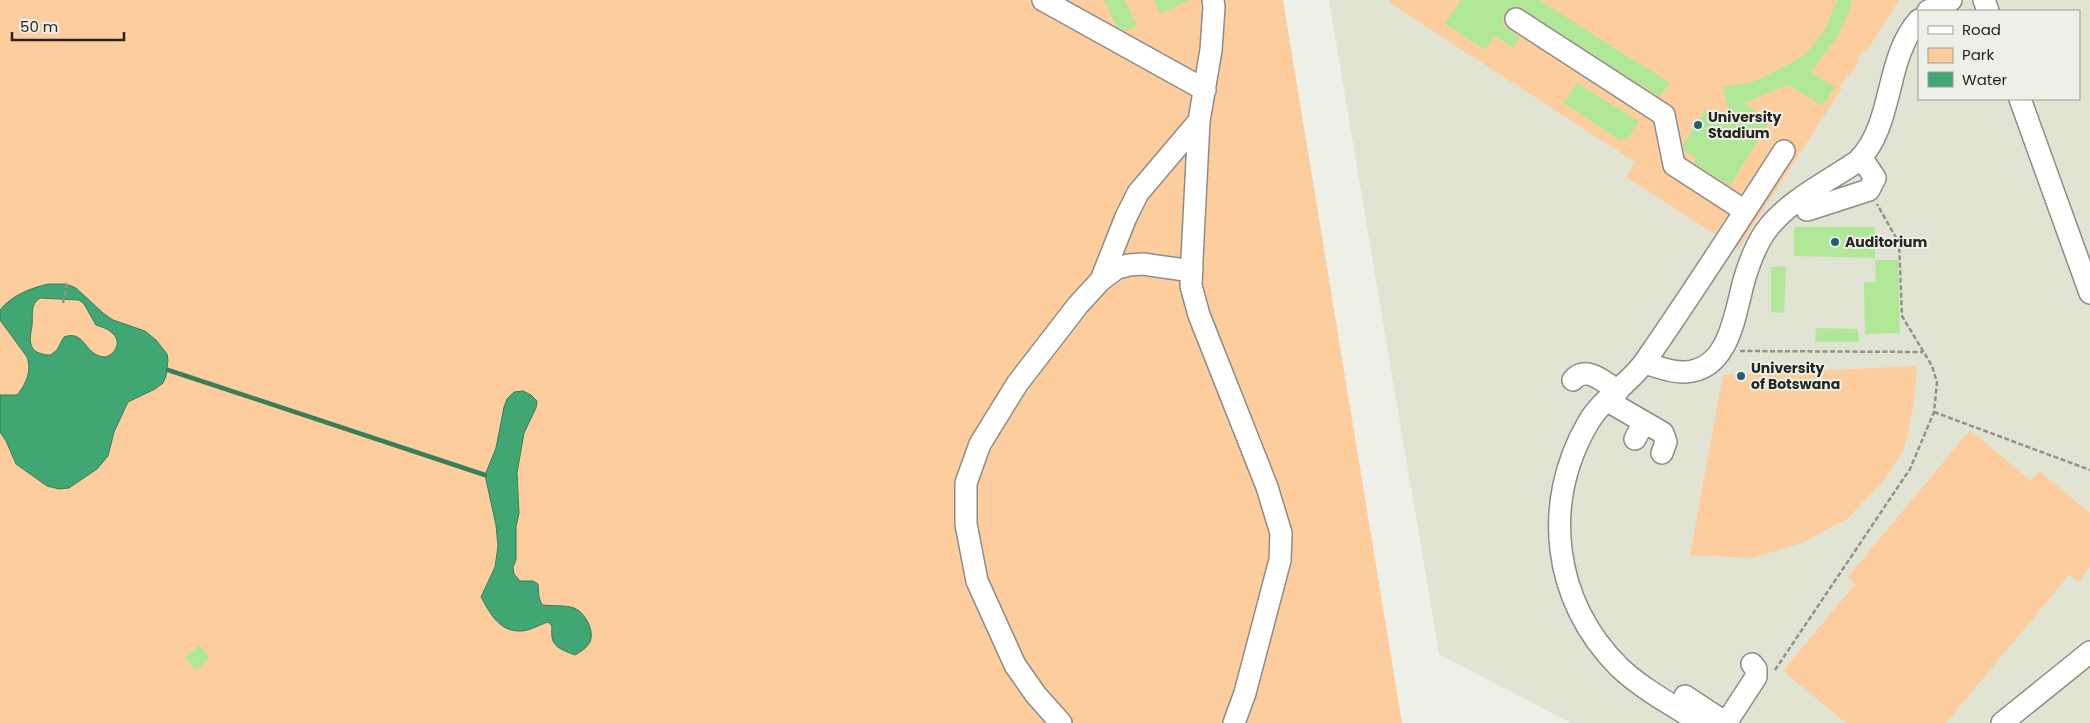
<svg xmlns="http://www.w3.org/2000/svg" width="2090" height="723" viewBox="0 0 2090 723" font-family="Poppins,sans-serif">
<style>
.built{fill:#e1e3d3;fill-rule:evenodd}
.green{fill:#fecd9d}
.water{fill:#3fa674;stroke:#377f5b;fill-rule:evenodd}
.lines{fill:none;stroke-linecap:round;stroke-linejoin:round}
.stream{stroke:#377f5b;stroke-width:4.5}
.building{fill:#b1e897}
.minor-casing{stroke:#8c8d85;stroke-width:24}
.path{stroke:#91928c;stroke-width:2.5;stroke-dasharray:5 2.5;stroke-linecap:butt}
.minor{stroke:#fff;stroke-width:21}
.poi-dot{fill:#235e77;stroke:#eeefe6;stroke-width:2}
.labels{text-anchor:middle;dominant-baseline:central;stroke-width:4;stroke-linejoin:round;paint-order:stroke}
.poi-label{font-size:14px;font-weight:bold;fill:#252522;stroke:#eeefe6;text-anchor:start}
</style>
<rect width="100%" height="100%" fill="#eeefe6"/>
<path class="built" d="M1329 0H2090V723H1571L1439 654ZM1919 11H2079V99H1919Z"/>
<path class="green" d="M0 0H1283L1402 723H0Z
M1390 0H1899L1866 52 1863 50 1857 60 1859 62 1849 76 1847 75 1840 86 1842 88 1738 249 1626 177 1635 162 1390 3Z
M1917 366 1913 408 1904 449 1884 480 1847 519 1799 544 1752 558 1690 555 1723 375Z
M1970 430 2031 481 2039 471 2090 513V567L2078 582 2069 575 1946 723H1846L1783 671 1855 584 1848 577Z"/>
<path class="water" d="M48 284H66L76 288 103 313 113 320 145 331 156 340 167 354 168 360 166 376 163 383 155 389 128 402 114 432 108 456 97 469 69 488 59 489 47 486 16 464 6 441 0 432V395H17C26 384 32 371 27 357L0 320V310C12 295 31 288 48 284ZM40 298 79 300 84 304 96 325C101 327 107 328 111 332 122 340 117 353 106 357 84 357 86 329 64 337 60 342 59 350 53 353 50 356 47 355 42 354 27 350 30 338 32 326 33 315 30 304 40 298Z
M523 391 531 395 537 401 536 408 524 433 517 473 519 513 516 527V560L513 567 514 574 520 581H533L538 584 539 597 542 605C552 606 565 605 574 608 585 612 595 631 590 642 587 648 580 652 575 655 557 648 550 646 552 626L548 622C539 625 529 631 521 631 499 632 490 613 481 597L495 567 498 546 496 525 485 475 496 448 504 407 507 399 514 392Z"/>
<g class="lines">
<path class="stream" d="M168 370 485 475"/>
</g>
<path class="building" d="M1104 0H1125L1137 26 1125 31 1116 26Z
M1154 0H1190L1160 14Z
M1461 0H1539L1670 83 1660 97 1517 7 1511 8 1506 12 1502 25 1520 37 1513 48 1495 36 1485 50 1445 24Z
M1837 0H1852L1850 9 1838 36 1811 72 1835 87 1823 106 1788 85 1744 103 1770 121 1730 186 1694 163 1696 158 1684 150 1683 145 1706 109 1732 126 1723 87 1752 82 1780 69 1807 53 1825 29Z
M1577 83 1639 121 1627 140 1623 138 1621 141 1563 103Z
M1794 227H1875V258L1794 256Z
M1875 260H1898L1900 333 1865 334 1864 282H1876Z
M1786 266 1784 313 1771 312V267Z
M1816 328 1858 329 1859 342H1815Z
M199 645 210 658 196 671 185 657Z"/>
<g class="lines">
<g class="minor-casing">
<path id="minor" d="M1043 0 1205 90
M1213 0 1214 7 1211 50 1199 121 1192 259 1191 286 1199 315 1267 487 1281 533 1280 560 1245 693 1234 723
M1984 0 1988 11
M1928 11 1951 0
M1516 19 1664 115 1674 165 1745 211
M2020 99 2090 293
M1807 210 1869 190 1875 178 1861 157
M1101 280 1126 217 1138 193 1199 121
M1644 363C1657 366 1671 373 1685 372 1731 370 1735 310 1745 277 1750 261 1756 245 1765 232 1787 201 1827 182 1858 161 1895 123 1884 59 1919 20
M1573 380C1586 364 1605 383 1618 391
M1613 404 1663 433 1666 442 1662 453
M1635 439 1644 422
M1685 696 1726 723
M1061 723 1036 695 1015 665 977 581 966 524V483L980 444 1017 384 1078 305 1101 280 1117 268 1129 265 1143 264 1192 271
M1700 723C1673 705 1642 689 1619 667 1553 601 1541 504 1588 423 1602 398 1630 384 1646 360 1694 291 1739 221 1784 151
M1726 723 1756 677V669L1752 664
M2002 723 2090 652"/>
</g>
<path class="path" d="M63 303 67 284
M1740 351 1923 352
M1934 412 2090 470
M1775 670 1910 469 1934 412 1937 382 1932 366 1902 316 1899 243 1877 204"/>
<use href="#minor" class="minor"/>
</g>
<g class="poi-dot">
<circle cx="1698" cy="125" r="5"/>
<circle cx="1835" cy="242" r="5"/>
<circle cx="1741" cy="376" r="5"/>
</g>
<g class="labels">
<g class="poi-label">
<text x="1708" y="117">University<tspan x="1708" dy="16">Stadium</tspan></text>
<text x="1845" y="242">Auditorium</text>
<text x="1751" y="368">University<tspan x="1751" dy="16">of Botswana</tspan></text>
</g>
</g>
<rect x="1918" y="10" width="162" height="90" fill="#eeefe6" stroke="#9e9e98"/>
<rect x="1928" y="26" width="25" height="8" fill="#ffffff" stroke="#9e9e98"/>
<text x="1962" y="35" font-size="15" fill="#252522">Road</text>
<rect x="1928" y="48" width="25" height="15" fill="#fecd9d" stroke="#9e9e98"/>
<text x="1962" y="60" font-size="15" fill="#252522">Park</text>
<rect x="1928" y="72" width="25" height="15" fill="#3fa674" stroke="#9e9e98"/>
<text x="1962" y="85" font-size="15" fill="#252522">Water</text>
<path d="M12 32v8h112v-8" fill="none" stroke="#252522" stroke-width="2.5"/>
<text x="20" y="32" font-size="15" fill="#252522" stroke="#eeefe6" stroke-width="4" paint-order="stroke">50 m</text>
</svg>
